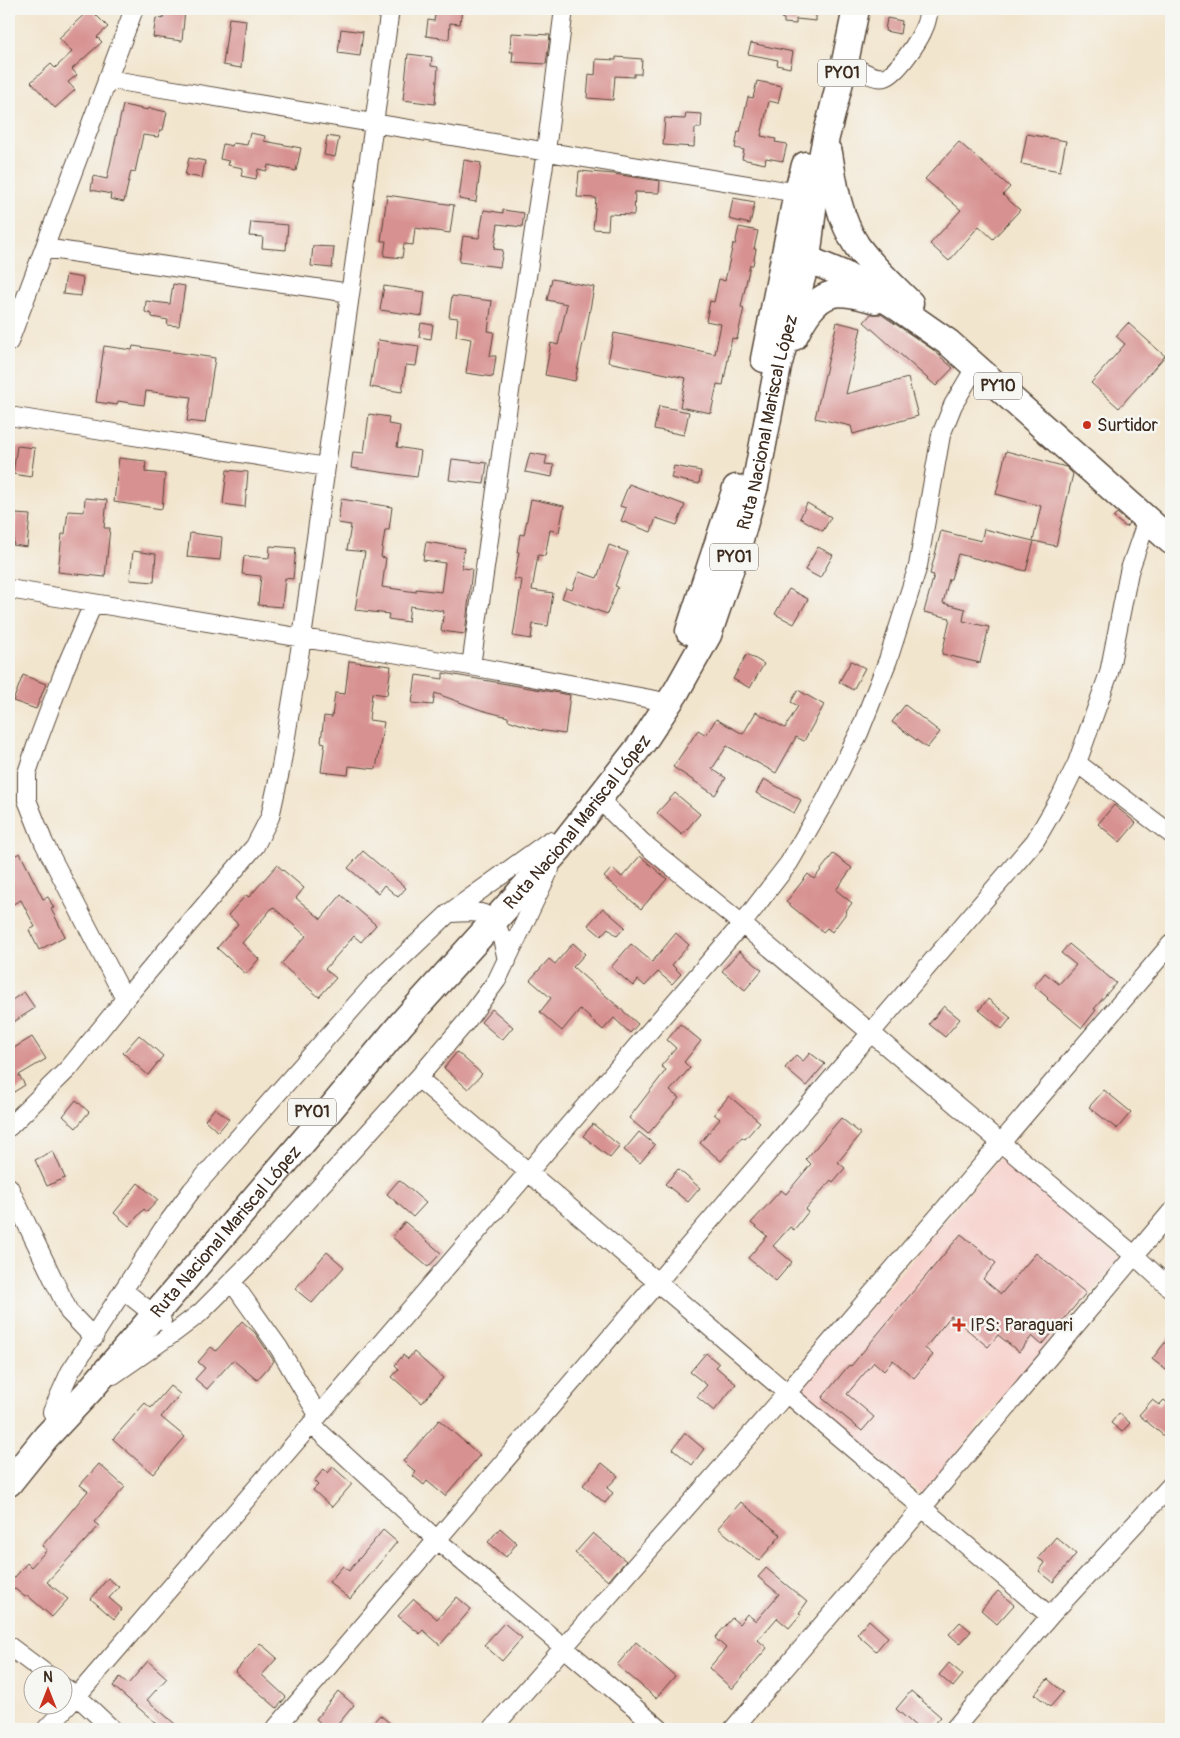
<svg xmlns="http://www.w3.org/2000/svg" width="1180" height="1738" viewBox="0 0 1180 1738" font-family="Pangolin,sans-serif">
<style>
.built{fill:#f7d0cb}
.building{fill:#d79190}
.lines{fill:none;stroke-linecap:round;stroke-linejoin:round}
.minor-casing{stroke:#564638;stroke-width:20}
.highway-casing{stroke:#564638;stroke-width:29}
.minor{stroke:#fff;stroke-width:18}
.highway{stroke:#fff;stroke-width:26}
.poi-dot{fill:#c8321e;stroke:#f6f6f2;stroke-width:2}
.labels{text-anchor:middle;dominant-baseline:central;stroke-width:5;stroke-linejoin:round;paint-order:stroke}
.shield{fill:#f6f6f2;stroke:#73675e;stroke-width:1}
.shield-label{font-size:16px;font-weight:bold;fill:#3b2a1e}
.street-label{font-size:18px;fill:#3b2a1e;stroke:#f6f6f2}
.poi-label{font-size:18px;fill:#3b2a1e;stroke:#f6f6f2;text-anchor:start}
</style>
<rect width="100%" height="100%" fill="#f6f6f2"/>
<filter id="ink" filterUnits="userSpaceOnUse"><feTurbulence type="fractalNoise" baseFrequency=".02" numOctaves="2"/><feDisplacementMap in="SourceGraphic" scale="10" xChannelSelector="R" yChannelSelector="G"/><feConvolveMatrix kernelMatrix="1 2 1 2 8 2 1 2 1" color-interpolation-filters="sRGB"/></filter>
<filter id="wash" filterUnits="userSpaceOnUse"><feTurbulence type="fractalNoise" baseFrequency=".0096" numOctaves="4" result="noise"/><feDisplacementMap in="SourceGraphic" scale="20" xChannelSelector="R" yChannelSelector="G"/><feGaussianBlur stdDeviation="1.12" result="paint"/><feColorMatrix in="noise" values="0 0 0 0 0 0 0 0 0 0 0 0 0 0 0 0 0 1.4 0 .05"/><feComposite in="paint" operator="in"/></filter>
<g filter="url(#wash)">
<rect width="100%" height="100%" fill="#f2e5ce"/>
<path class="built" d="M1001 1157 1120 1258 922 1494 797 1392Z"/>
<g id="blocks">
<path class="building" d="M90 9 108 27 97 37 102 42 72 69 77 75 68 82 75 90 55 108 31 82 51 64 55 68 72 52 59 38Z
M164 9H185L182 41 153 37 156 18 163 19Z
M436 9H462L460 24 450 23 449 39 426 36 428 20 434 21Z
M781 9H816V21L796 19V24L784 23V19L781 18Z
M229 18 246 20 241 68 223 65Z
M887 18 902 21 900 34 885 31Z
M341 29 363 32 360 56 338 53Z
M511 33 550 35 546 64 512 62 513 52H510Z
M751 43 793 52 790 68 777 65 778 60 748 54Z
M408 54 432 57 431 66 438 67 435 104 403 100Z
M616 57 642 59 641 74H634V77L615 76 613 100 587 98 589 74 595 75 596 59 616 60Z
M757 81 782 86 778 103 769 101 761 136 776 139 775 142 787 144 783 161 766 158 765 164 742 159 744 150 735 148 738 131 740 132 748 97 753 98Z
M123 105 148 110 149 108 167 112 163 130H160L158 137 143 135 135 172 131 171 124 202 110 199 111 194 91 190 93 176 107 179Z
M686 113 702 114 701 128H695L694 147 663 145 665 118 685 119Z
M250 133 265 136 264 141 301 148 296 171 268 165 267 171 258 169 256 179 241 176 243 168 228 165 229 161 220 159 223 144 232 146 233 143 247 145Z
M1027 134 1066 141 1060 171 1021 164Z
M327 136 339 138 335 157 324 155Z
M959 142 1010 187 1003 195 1020 210 993 239 979 226 949 261 930 244 961 210 925 179Z
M189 158 205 161 202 178 185 175Z
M464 160 481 163 476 202 459 199Z
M579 171 614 174 660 181 659 193 635 192 634 215 609 214 608 230 593 229 596 198 577 197Z
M387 195 454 205 450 233 415 228 413 245 404 244 402 258 384 256 386 241H381Z
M733 198 755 202 750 224 729 219Z
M484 210 503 213V210L524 213 522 227 498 224 494 249 503 250 500 267 459 262 463 236 479 238Z
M251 222 288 225 286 250 262 248 263 237 249 236Z
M739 227 758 231 754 249H756L753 265H750L741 307 744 308 737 339 732 338 723 385 717 384 711 413 680 407 686 378 608 362 614 333 715 354 721 324 706 321 710 301 714 302 719 279 725 281 733 244 735 245Z
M313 246 334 247 332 268 311 266Z
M66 275 83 278 81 296 63 294Z
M552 279 594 287 584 343H583L575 381 545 375 551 343 558 345 567 304 547 300Z
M173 284 185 286 179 326 167 325 168 320 152 317V314L145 312 146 301 170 304Z
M384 286 425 292 422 316 380 310Z
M452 296 492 301 488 331 494 332 490 356H496L493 377 466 373 471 339 456 336 458 318 449 317Z
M871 314H881L885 317 932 349 953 368 936 386 864 322Z
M837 322 861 328 846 394 908 378 918 416 853 434 851 426 815 418Z
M421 323 433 325 431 339 419 337Z
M1128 323 1165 356 1119 408 1091 383 1125 344 1116 336Z
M378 340 419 346 416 366 406 365 402 392 370 387Z
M104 346 132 350 133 346 215 358 205 423 187 421 191 397 146 391 144 405 118 401 117 405 96 402Z
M659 406 689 412 684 435 654 429Z
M369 414 389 417 388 424 400 426 397 447 421 451 417 477 351 468 353 452 364 453Z
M17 446 35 448 31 477 13 474Z
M1006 451 1066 467 1073 474 1056 546 1034 541 1026 571 958 554 951 579H949L943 603 965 609 963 621 989 627 980 663 942 654 950 618 924 612 934 575 930 574 941 531 981 541 984 529 1033 541 1041 506 996 494Z
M530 453 547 456 545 464 554 465 552 477 525 472Z
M119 458 146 461 145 472 165 474 162 509 114 502Z
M452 459 487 463 484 484 449 480Z
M674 466 701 471 699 484 671 478Z
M227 470 248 472 245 507 223 504Z
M629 484 685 505 677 525 656 518 651 532 621 521 626 508 620 506Z
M85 498 107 500 104 528H110L105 577 58 572 62 534H65L68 511 84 512Z
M341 499 392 507 389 530H385L381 557 386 558 382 587 416 592V589L441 592 445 563 423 560 426 542 464 548 462 568 472 569 465 634 441 631 444 611 410 606 408 622 388 619 389 614 355 610 365 552 347 550 351 525 338 523Z
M531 499 564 506 559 532 550 530 545 556 538 555 532 590 553 593 548 626 533 624 531 639 513 636 522 580 514 579 519 552H517L520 534 524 535Z
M807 503 831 517 823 531 800 518Z
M1117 513 1129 523 1126 527 1113 517Z
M16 514 30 515 27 547 13 545Z
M190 533 222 537 220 560 187 557Z
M609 545 628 552 615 586 618 587 607 614 562 598 566 588 572 590 579 572 597 578Z
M270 546 296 548 293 579 285 578 282 607 258 605 261 576 242 574 244 556 269 558Z
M818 547 833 555 820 578 805 570Z
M133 551 156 554 154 582 130 580Z
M789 589 808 599 794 624 775 614Z
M747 654 764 664 750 688 733 679Z
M349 661 391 666 387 695 372 693 369 720 384 722 376 769 349 766 348 775 321 772 325 743 321 742 324 716 332 717 335 693 345 694Z
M851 661 865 668 853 690 839 682Z
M443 673 570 695 565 734 538 730 508 720V717L481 710 435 693 433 705 412 703 416 675 443 679Z
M23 675 46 684 36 709 13 701Z
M798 690 824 705 804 741 796 737 776 773 727 746 712 769 726 778 715 795 673 767 698 730 706 735 716 719 743 734 756 712 785 728 798 706 791 702Z
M905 705 940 732 927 748 892 722Z
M764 779 801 800 794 813 756 793Z
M675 793 700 814 682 835 657 813Z
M1114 805 1136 823 1120 842 1098 824Z
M363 851 406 888 398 897 384 885 378 893 348 868Z
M20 853 43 899 48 897 54 908 51 909 65 936 39 950 29 930 35 927 21 900 13 904 9 897V858Z
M833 854 852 868 836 890 852 903 846 911 847 912 832 932 827 928 823 932 786 902 808 874 814 879Z
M640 856 667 879 641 909 604 877 612 868 622 877Z
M277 865 304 888 296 898 321 919 341 895 376 925 361 942 354 936 325 969 336 978 319 997 281 964 306 936 273 907 242 943 259 959 246 974 217 948 238 924 228 915 246 895 249 897Z
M603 908 625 927 617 936 608 928 601 936 588 925Z
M676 933 689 945 672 965 681 974 672 984 658 972 645 986 638 980 633 986 611 967 631 944 652 962Z
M573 943 585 954 573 967 638 1024 630 1033 614 1018 603 1030 580 1009 562 1031 540 1012 551 998 530 980 549 959 555 964Z
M1069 944 1116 983 1094 1009 1096 1010 1082 1028 1047 999 1048 998 1034 986 1045 973 1059 984 1076 965 1061 953Z
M739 951 762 970 745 990 722 971Z
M24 992 35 1008 9 1025V1002Z
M988 999 1011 1018 1002 1029 979 1010Z
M944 1006 960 1019 945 1037 929 1024Z
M492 1009 513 1027 502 1040 481 1022Z
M680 1024 701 1041 684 1062 690 1068 670 1091 679 1098 648 1134 629 1118 666 1070 661 1066 676 1048 667 1040Z
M139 1035 163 1056 148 1075 123 1053Z
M32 1037 46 1059 19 1075 25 1085 9 1095V1051Z
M457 1052 482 1074 468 1089 444 1068Z
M810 1053 825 1064 806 1086 785 1068 796 1055 803 1061Z
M1104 1090 1131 1112 1117 1129 1089 1107Z
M729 1096 760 1122 745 1139 742 1137 721 1161 700 1143 720 1119 714 1114Z
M76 1100 89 1112 76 1128 63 1116Z
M215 1108 229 1119 218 1132 205 1120Z
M841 1118 861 1134 838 1162 845 1168 833 1182 831 1180 805 1210 808 1212 794 1230 790 1227 773 1246 792 1262 776 1281 748 1258 767 1236 751 1223 781 1190 786 1194 811 1164 806 1159Z
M593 1124 620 1146 610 1158 583 1136Z
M639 1132 655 1145 640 1163 624 1150Z
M53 1151 65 1178 47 1186 35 1160Z
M678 1169 700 1188 688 1202 665 1184Z
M399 1180 426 1203 413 1217 387 1194Z
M138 1183 158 1200 147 1212 144 1209 129 1226 114 1213Z
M405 1222 441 1253 428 1267 392 1237Z
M961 1234 996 1263 983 1279 1001 1294 1036 1253 1086 1293 1042 1345 1032 1336 1019 1352 998 1335 988 1347 951 1316 925 1348 933 1355 914 1378 893 1360 884 1371 874 1362 847 1394 874 1417 862 1431 822 1398 849 1365 851 1366Z
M327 1252 344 1267 312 1303 295 1289Z
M242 1321 255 1333 274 1361 257 1380 233 1360 207 1389 195 1379 205 1368 198 1362 211 1347 216 1351Z
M1171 1335V1364L1166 1370 1152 1359Z
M414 1352 443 1378 422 1403 392 1377 399 1369 395 1365 403 1355 408 1359Z
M706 1353 719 1364 716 1367 736 1384 714 1411 697 1397 707 1385 690 1372Z
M170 1386 180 1394 161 1417 185 1437 153 1474 113 1439 145 1403 151 1408Z
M1152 1400 1159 1405 1164 1400 1171 1406V1442L1139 1415Z
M1119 1413 1130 1423 1122 1432 1111 1423Z
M439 1420 480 1455 445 1496 427 1481 424 1485 413 1476 416 1472 403 1461Z
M685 1433 704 1449 692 1465 673 1449Z
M602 1463 618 1476 607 1488 613 1493 605 1503 583 1485Z
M99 1464 125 1487 94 1522 99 1526 47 1582 68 1599 52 1617 27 1595 25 1597 9 1584 27 1563 31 1567 47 1550 42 1546 88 1491 80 1485Z
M333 1467 352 1484 332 1507 313 1490 318 1485 314 1481 324 1469 328 1473Z
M741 1502 781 1535 759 1561 718 1528Z
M500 1528 517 1543 506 1557 488 1542Z
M383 1530 397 1542 350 1599 329 1582 343 1566 349 1571Z
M593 1533 626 1561 608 1581 575 1553Z
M1056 1537 1076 1554 1053 1582 1039 1571 1045 1563 1038 1558Z
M766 1568 807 1602 799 1613 801 1614 789 1628 777 1618 758 1640 767 1648 732 1689 709 1668 726 1648 715 1638 732 1618 739 1624 747 1614 756 1621 779 1594 758 1577Z
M108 1578 119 1587 109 1598 122 1609 114 1619 91 1599Z
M998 1591 1014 1605 997 1624 981 1610Z
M457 1597 471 1609 440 1645 423 1630 420 1634 398 1616 414 1599 437 1619Z
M869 1620 888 1637 876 1651 857 1634Z
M960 1622 971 1631 960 1644 949 1634Z
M504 1623 522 1638 502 1661 484 1645Z
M636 1642 675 1676 656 1698 617 1665Z
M260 1643 277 1658 262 1675 286 1697 277 1708 235 1672Z
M148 1661 167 1678 147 1700 181 1729H163L113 1686 120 1677 128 1684Z
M949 1663 963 1675 953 1687 939 1675Z
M1048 1679 1063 1692 1050 1707 1035 1694Z
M338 1691 354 1705 334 1729H328L316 1719Z
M911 1691 941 1717 930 1729H919L896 1709Z
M380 1715 397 1729H367Z"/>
</g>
</g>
<g filter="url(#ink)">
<use href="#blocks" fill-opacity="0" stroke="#564638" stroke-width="1"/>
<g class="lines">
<g class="minor-casing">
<path id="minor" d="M845 62C856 67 872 80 885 77 897 74 920 39 924 28 927 22 928 15 929 9
M107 79 797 193
M44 248 350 293
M9 342 134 9
M9 416 326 467
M9 589 471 666 656 700
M93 604 64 671 37 743 27 773V800L44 843 125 999 255 846 270 817 281 767 302 638 390 9
M471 666 516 349 546 151 564 9
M1077 763 1171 834
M599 799 642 842 742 924 1135 1256 1171 1289
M449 913C459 913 471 911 481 913 499 917 504 945 507 961
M418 1078 787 1393 492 1729
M9 1127 69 1068 125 999
M9 1187 69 1312 94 1338
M232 1282 279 1348 318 1415
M123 1290 162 1321
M113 1375 175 1332 200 1313 256 1257 418 1078 466 1022 497 980 550 869
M52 1412 70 1372 163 1229 192 1190 375 983 449 913 549 841
M311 1424 437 1540 660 1729
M1050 1616 787 1393 1171 944
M9 1646 49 1676
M62 1686 77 1696 742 924 789 863 826 799 859 733 888 660 918 566 941 435 953 405 976 366
M46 1729 77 1696 112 1729
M275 1729 1035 841 1060 798 1077 763 1109 673 1129 572 1147 520
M733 1729 922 1508 1171 1212
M954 1729 1050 1616 1171 1485"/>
</g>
<g class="highway-casing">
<g id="highway">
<path d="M829 153C834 185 839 219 857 246 872 267 892 285 910 303"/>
<path d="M807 259 843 274 893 304 949 343 1171 541"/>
<path d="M794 337C802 321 814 298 833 294 846 291 863 297 876 300"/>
<path d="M764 359 797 193 805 165"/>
<path d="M689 631 736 488"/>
<path id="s1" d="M9 1483 46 1437 90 1390 319 1123 402 1023 559 849 643 742 676 692 708 635 737 550 755 486 778 366 807 259 815 192 826 137 845 62 856 9"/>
</g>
</g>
<use href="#minor" class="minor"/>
<use href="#highway" class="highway"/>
</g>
</g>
<g class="poi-dot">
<circle cx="1087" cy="425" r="5"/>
<path d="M956.5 1317.5h5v5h5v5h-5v5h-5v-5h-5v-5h5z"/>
</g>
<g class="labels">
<g class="shield">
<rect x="818" y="59.5" width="48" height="27" rx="4"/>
<rect x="974" y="372.5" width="48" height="27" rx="4"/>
<rect x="710" y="543.5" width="48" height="27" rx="4"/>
<rect x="288" y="1098.5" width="48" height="27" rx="4"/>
</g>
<g class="shield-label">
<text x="842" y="73">PY01</text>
<text x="998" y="386">PY10</text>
<text x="734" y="557">PY01</text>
<text x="312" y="1112">PY01</text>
</g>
<g class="street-label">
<text stroke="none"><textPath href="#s1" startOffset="1322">Ruta Nacional Mariscal López</textPath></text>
<text stroke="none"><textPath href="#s1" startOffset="872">Ruta Nacional Mariscal López</textPath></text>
<text stroke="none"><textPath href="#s1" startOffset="332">Ruta Nacional Mariscal López</textPath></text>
</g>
<g class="poi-label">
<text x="1097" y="425">Surtidor</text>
<text x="970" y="1325">IPS: Paraguari</text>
</g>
</g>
<rect width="1180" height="1738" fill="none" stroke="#f6f6f2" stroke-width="30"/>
<g transform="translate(48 1690)"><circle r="24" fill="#f6f6f2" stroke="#aba49d"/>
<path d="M0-4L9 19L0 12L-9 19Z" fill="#c8321e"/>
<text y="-8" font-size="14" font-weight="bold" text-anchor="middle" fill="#3b2a1e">N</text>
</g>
</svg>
